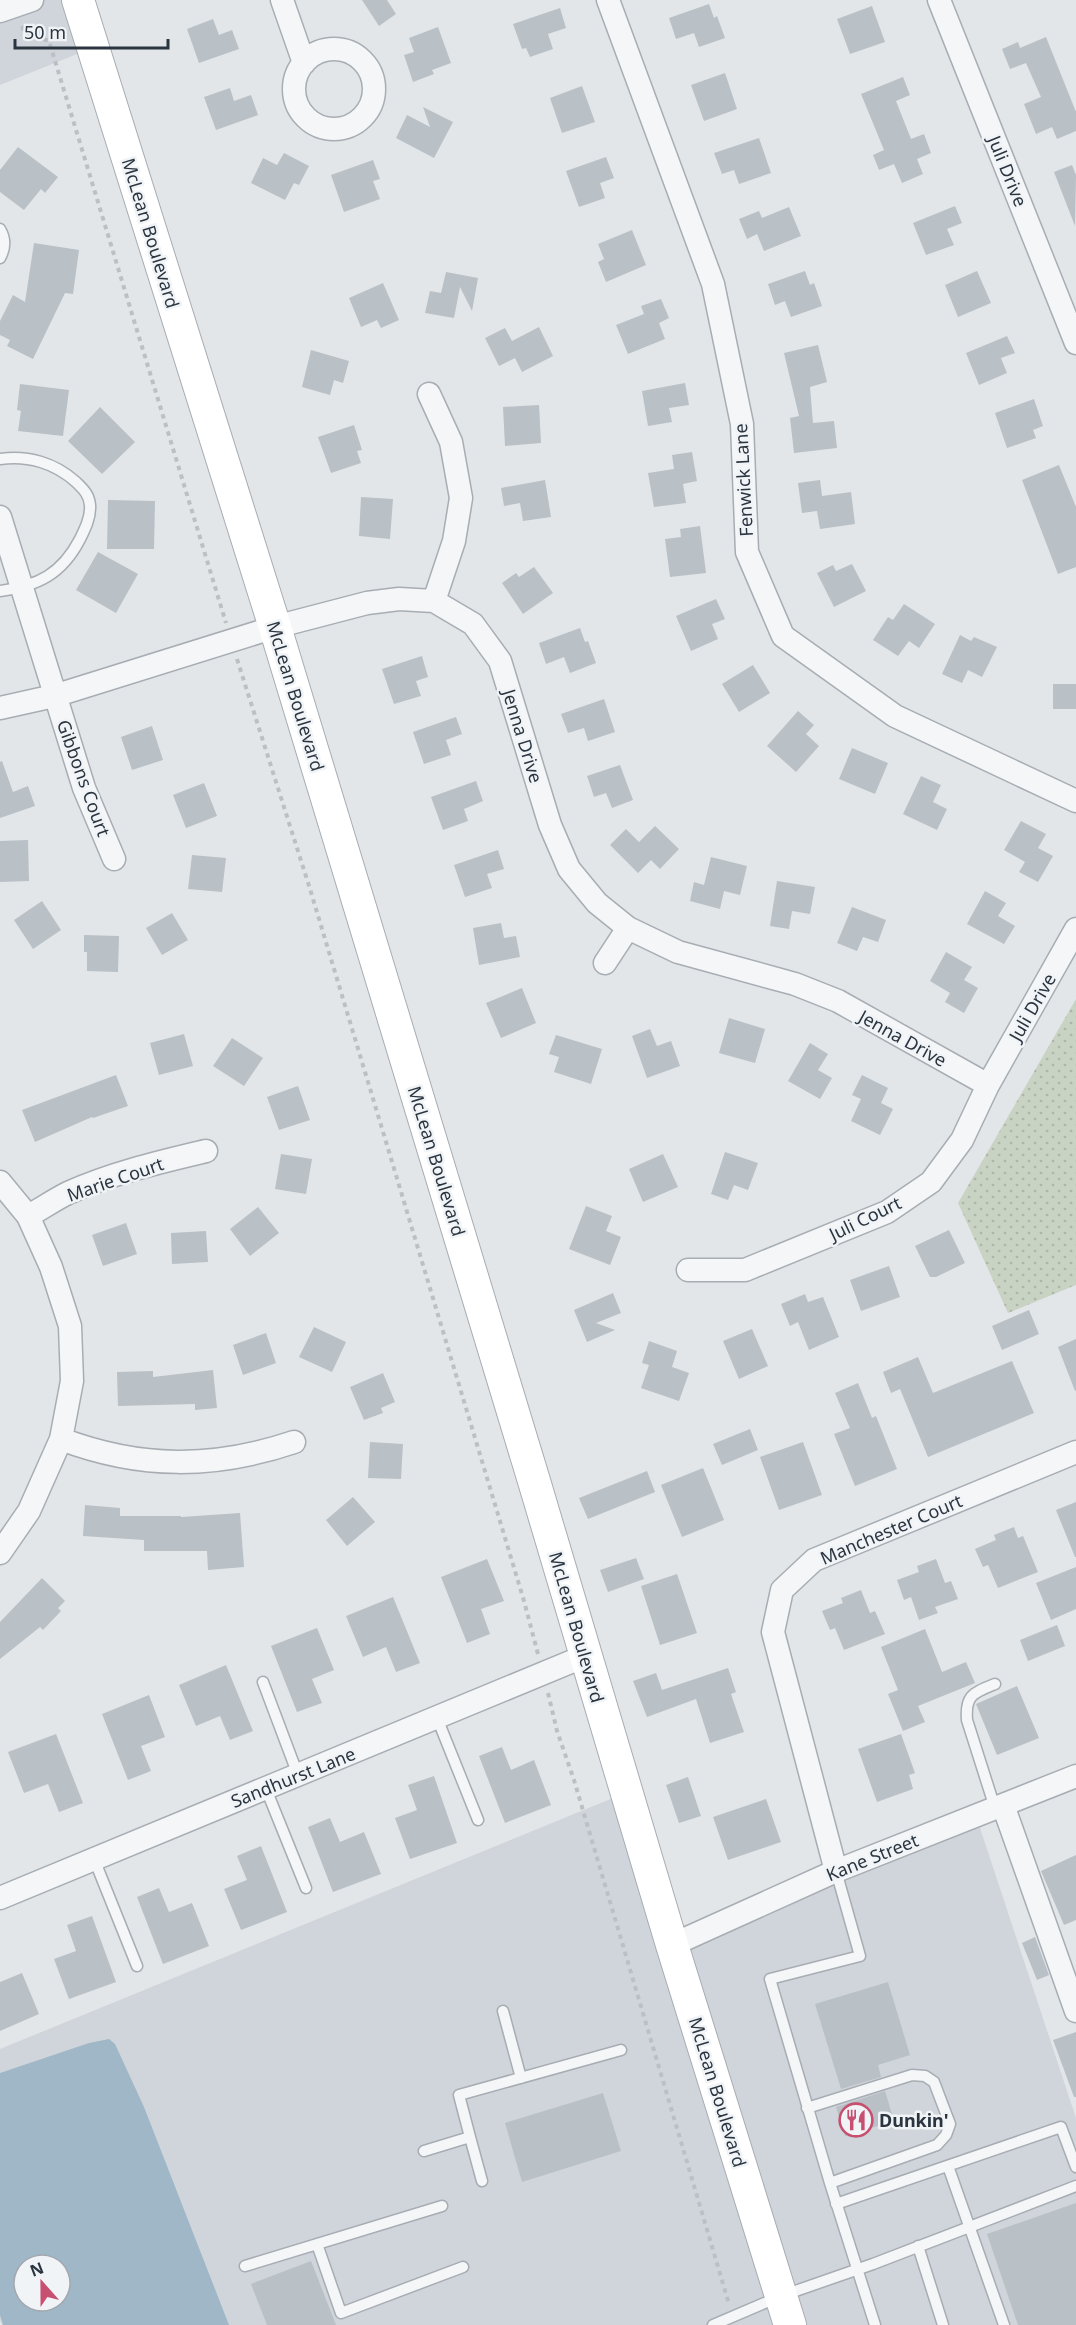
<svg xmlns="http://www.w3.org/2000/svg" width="1076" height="2325" viewBox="0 0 1076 2325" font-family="'Noto Sans',sans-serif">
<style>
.built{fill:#d0d5db;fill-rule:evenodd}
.park{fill:url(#park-dots)}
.water{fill:#9fb7c7;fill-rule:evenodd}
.building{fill:#b9c0c6}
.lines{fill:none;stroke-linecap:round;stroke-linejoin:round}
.lane-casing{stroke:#a7adb3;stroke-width:13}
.street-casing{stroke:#a7adb3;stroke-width:25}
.secondary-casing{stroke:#a7adb3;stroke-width:34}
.path{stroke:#bcc0c4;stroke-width:4;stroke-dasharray:4.5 4.5;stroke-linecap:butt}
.lane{stroke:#f4f6f8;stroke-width:10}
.street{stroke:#f4f6f8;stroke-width:22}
.secondary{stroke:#fff;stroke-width:32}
.labels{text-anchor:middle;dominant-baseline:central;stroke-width:5;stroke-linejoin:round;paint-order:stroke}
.street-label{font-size:18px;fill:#2b3540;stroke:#f1f4f7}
.poi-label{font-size:18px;font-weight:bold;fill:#2b3540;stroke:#f1f4f7;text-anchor:start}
</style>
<defs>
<pattern id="park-dots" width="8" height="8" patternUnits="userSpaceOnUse" patternTransform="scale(1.5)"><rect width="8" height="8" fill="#c9d3c3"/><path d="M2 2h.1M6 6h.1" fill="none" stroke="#adb6a9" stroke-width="1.8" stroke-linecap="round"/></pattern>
</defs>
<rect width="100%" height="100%" fill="#e2e6e9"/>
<path class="built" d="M0 0H72L87 50 0 85Z
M618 1796 779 2325H2L0 2320V2049ZM24 2265H60V2301H24Z
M978 1822 1076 2118V2325H796L679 1947Z"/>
<path class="park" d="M1076 999V1285L1008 1313 958 1203Z"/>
<path class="water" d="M109 2039 115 2044 144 2107 229 2325H3L0 2315V2073L89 2043ZM24 2265H60V2301H24Z"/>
<path class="building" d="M362 0H387L396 14 379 26Z
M709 4 714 18 717 16 725 38 699 47 694 33 676 39 669 18Z
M872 6 885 42 850 54 837 19Z
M560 8 566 28 548 34 553 49 530 57 526 48 522 49 513 24Z
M213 19 219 35 232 30 239 49 199 63 187 29Z
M438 27 451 63 432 70 434 74 413 82 404 55 414 52 409 38Z
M1046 37 1076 112V131L1057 139 1052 127 1036 134 1024 104 1041 97 1026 63 1010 69 1002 49 1018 42 1020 48Z
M725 73 737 109 704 121 691 85Z
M903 77 910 95 896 101 911 139 924 134 931 153 917 159 923 174 902 183 894 164 879 170 873 155 884 150 861 94Z
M582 86 595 122 562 133 550 98Z
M230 88 234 101 251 95 258 115 216 130 204 97Z
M423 107 453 122 434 158 396 138 407 115 430 127Z
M759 138 771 173 739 184 734 170 722 174 714 153Z
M18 147 58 177 45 193 41 189 24 210 0 192V170Z
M284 153 309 166 299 185 294 183 285 200 251 183 263 158 277 165Z
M606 157 614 178 600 183 605 198 579 207 566 171Z
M373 160 380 179 373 181 380 199 344 212 331 175Z
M1072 165 1076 175 1075 226 1054 172Z
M955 206 962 223 947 229 954 245 926 255 913 223Z
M789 207 801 236 764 251 757 234 747 239 739 219 759 211 762 218Z
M632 230 646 265 606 282 598 262 604 259 598 244Z
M34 243 79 250 73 294 65 293 33 359 7 346 10 340 0 335V321L13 295 25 302Z
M805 271 810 285 814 283 822 306 791 317 785 301 775 305 768 284Z
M977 271 991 303 958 317 945 285Z
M446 272 478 278 472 311 460 287 454 318 425 313 430 291 441 293Z
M383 283 399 320 381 328 377 320 361 327 349 298Z
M661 299 669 318 659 323 665 339 628 354 616 325 644 314 641 306Z
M539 327 553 356 522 372 515 358 499 366 485 338 505 328 512 341Z
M1007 336 1015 353 1001 358 1007 373 979 385 966 353Z
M818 345 827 382 810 387 813 423 834 421 837 448 794 453 790 418 799 416 784 353Z
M311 350 349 361 343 383 334 380 330 395 302 387Z
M685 383 689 405 669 408 672 422 648 426 642 391Z
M20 384 69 390 63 436 18 431 21 411 17 410Z
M1034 399 1043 426 1033 430 1036 438 1007 448 995 413Z
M539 405 541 443 505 446 503 407Z
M100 407 135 442 102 474 68 441Z
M354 425 362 450 357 451 361 463 331 473 318 437Z
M692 452 697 481 683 484 686 503 654 507 648 473 674 469 672 455Z
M1059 465 1076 507V567L1058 574 1022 480Z
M545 480 551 517 523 521 520 503 504 506 501 488Z
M820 480 822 496 851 492 855 524 820 529 817 511 802 513 798 483Z
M361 497 393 499 390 539 359 536Z
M108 500 155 501 154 549H107Z
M700 526 706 573 670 577 665 539 681 537 680 529Z
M98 552 138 574 116 613 76 590Z
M852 564 866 591 834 607 817 573 833 565 836 571Z
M534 567 553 593 523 614 502 583 516 573 519 577Z
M716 599 725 619 712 624 718 639 691 651 676 616Z
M904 604 935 624 919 648 909 641 898 656 873 640 888 617 893 620Z
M580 628 585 642 588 641 596 663 570 673 564 657 546 664 539 643Z
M960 635 971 641 974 637 997 647 982 677 968 670 962 683 942 674Z
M422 656 428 677 416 681 421 696 394 704 382 669Z
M753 665 770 693 739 712 722 684Z
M1053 684H1076V709H1053Z
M604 699 615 732 588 741 584 728 568 733 561 714Z
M798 711 814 725 806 734 819 746 796 772 767 746Z
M456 717 462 734 446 740 451 755 424 764 413 732Z
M152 726 163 760 132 770 121 737Z
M852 748 888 763 875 794 839 779Z
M2 761 13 792 28 786 35 806 0 818V762Z
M620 765 633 800 612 808 606 793 594 797 587 776Z
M921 776 941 785 933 802 947 809 937 830 903 814Z
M476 781 483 801 464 809 468 821 443 830 431 797Z
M204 783 217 816 186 828 173 795Z
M1021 821 1046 834 1038 848 1053 856 1038 882 1019 872 1025 862 1004 850Z
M655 826 679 849 660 869 651 860 638 873 610 845 626 829 639 842Z
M28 840 29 881 0 882V841Z
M498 850 504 869 487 874 492 888 465 897 454 865Z
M192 855 226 858 222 892 188 889Z
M711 857 747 866 740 895 724 891 720 909 690 901 694 882 704 885Z
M777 881 815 887 810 914 792 911 789 929 770 926Z
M985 891 1006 903 998 916 1015 926 1004 944 967 924Z
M42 901 61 930 33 949 14 920Z
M852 907 886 920 878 942 863 937 857 951 837 943Z
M172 913 188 940 162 955 146 928Z
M501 923 504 938 516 936 520 957 479 965 473 928Z
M84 935 119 936 118 972 87 971V952H84Z
M946 952 972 967 964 980 978 988 964 1013 945 1002 950 993 930 981Z
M522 988 536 1023 501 1038 486 1003Z
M729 1018 765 1029 755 1063 719 1053Z
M650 1029 657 1046 671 1041 680 1066 647 1078 632 1036Z
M184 1034 193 1066 159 1075 150 1043Z
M556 1035 602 1049 591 1084 554 1072 559 1057 549 1054Z
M232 1038 263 1058 244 1086 213 1066Z
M810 1043 828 1054 818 1070 832 1078 820 1099 788 1081Z
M116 1075 128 1106 93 1118 92 1117 35 1142 22 1110Z
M862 1075 888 1088 881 1103 893 1109 880 1135 851 1121 861 1099 852 1095Z
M298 1086 310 1120 279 1130 267 1097Z
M725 1152 758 1163 748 1190 734 1185 728 1200 711 1194Z
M281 1154 312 1159 306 1194 275 1189Z
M663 1154 678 1187 643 1202 629 1169Z
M586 1206 612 1216 606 1231 621 1237 610 1265 569 1249Z
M258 1207 279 1233 250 1256 230 1229Z
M126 1223 137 1254 103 1266 92 1235Z
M949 1230 965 1263 936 1277H930L915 1246Z
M206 1231 208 1262 172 1264 171 1233Z
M889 1266 900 1297 861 1311 850 1280Z
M613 1293 621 1313 596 1323 615 1330 587 1342 574 1310Z
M805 1294 808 1302 823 1297 839 1337 809 1350 798 1322 790 1326 781 1304Z
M1029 1310 1039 1334 1002 1350 992 1326Z
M314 1327 346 1342 332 1372 299 1357Z
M752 1329 768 1366 739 1379 723 1341Z
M266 1333 276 1363 243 1375 233 1345Z
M1076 1339V1390L1075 1391 1058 1347Z
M649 1341 677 1351 672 1367 689 1373 679 1401 641 1388 649 1365 642 1363Z
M918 1357 933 1393 1012 1361 1034 1413 928 1457 900 1389 891 1393 883 1372Z
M213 1370 217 1408 195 1410V1404L118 1406 117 1372 153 1371V1377Z
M383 1373 395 1402 381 1408 383 1413 364 1420 350 1387Z
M858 1383 872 1418 876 1416 897 1469 855 1486 834 1434 850 1428 835 1393Z
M750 1429 758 1450 722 1465 713 1444Z
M370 1442 403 1444 401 1479 368 1478Z
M803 1442 822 1495 779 1510 760 1457Z
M703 1468 724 1520 682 1537 661 1485Z
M647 1471 655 1492 588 1519 579 1498Z
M353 1497 375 1522 347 1546 326 1520Z
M1076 1502V1557H1075L1056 1510Z
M85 1505 120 1508V1516H181V1517L240 1513 244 1567 208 1570 207 1551H144V1540L83 1536Z
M1014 1527 1018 1538 1023 1536 1038 1572 998 1588 988 1565 983 1567 975 1549 996 1540 994 1535Z
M636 1558 644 1579 608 1592 600 1570Z
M487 1559 504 1601 481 1609 490 1634 467 1643 441 1577Z
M936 1559 945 1583 951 1581 958 1599 935 1607 938 1613 919 1620 911 1597 904 1600 897 1580 919 1572 917 1566Z
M1076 1567V1609L1051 1620 1036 1583Z
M677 1574 697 1633 660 1645 641 1586Z
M42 1578 65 1601 58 1608 61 1611 43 1630 40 1627 0 1659V1622Z
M861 1590 870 1613 875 1611 885 1634 844 1650 835 1628 830 1630 822 1611 843 1603 841 1598Z
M393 1597 420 1663 396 1672 386 1647 363 1657 346 1616Z
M1057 1625 1065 1646 1028 1661 1020 1640Z
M317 1628 334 1670 312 1679 322 1703 297 1712 271 1646Z
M925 1629 942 1672 966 1662 975 1683 918 1706 925 1722 903 1731 888 1694 898 1690 881 1647Z
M226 1665 253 1731 230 1740 220 1716 196 1726 179 1685Z
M728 1668 736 1692 731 1694 744 1732 710 1743 696 1699 647 1717 633 1681 656 1673 662 1690Z
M1017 1686 1039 1738 997 1755 976 1704Z
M149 1695 165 1737 141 1746 151 1771 128 1780 102 1714Z
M56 1734 83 1803 59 1812 48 1784 24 1793 8 1752Z
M901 1734 915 1773 909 1775 913 1789 877 1802 858 1749Z
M502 1747 511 1770 534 1760 551 1805 505 1823 479 1756Z
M434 1776 457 1843 410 1859 395 1818 417 1810 408 1785Z
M688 1777 701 1816 679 1823 666 1785Z
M766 1799 781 1842 728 1860 713 1817Z
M330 1818 340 1842 364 1832 381 1874 333 1892 308 1827Z
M261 1846 287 1912 241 1930 224 1889 247 1880 237 1856Z
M1076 1855V1920L1064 1925 1041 1871Z
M159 1888 169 1912 192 1903 209 1946 163 1964 137 1897Z
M92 1916 116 1982 69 1999 54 1959 76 1951 67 1925Z
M1035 1937 1049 1975 1037 1980 1022 1943Z
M22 1973 39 2014 0 2031V1982Z
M888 1982 910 2055 878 2065 881 2077 841 2089 815 2004Z
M1076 2032V2097H1074L1053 2040Z
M885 2091 894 2121 845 2136 836 2107Z
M603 2093 621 2151 522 2182 505 2123Z
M1076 2203V2325H1018L987 2234Z
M311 2261 336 2325H267L251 2284Z"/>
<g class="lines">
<g class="lane-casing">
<path id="lane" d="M0 229C6 239 5 249 0 258
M0 459C28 455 55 463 76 482 83 489 89 494 90 505 91 517 85 529 80 539 62 574 38 586 0 591
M263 1682 298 1775
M995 1684C973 1693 965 1695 967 1720L995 1808
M437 1718 478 1820
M266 1789 306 1888
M94 1859 137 1966
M836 1871 860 1956 770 1979 830 2183 875 2325
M503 2011 521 2078
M807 2108 912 2075 925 2076 934 2082 950 2124 946 2135 937 2145 830 2183
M470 2137 482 2181
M424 2151 470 2137 459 2095 621 2050
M948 2166 1004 2325
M836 2204 1061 2127 1076 2167
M317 2244 341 2313 463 2267
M918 2246 943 2325
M245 2266 442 2206
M713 2325 781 2296 873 2264 1076 2186"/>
</g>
<g class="street-casing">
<path id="street" d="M282 0 304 63
M608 0 713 284 742 424 747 552 783 636 895 716 1076 801
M939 0 1076 343
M0 11 32 0
M294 89a40 40 0 1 1 80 0a40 40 0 1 1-80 0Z
M429 394 451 442 461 498 454 541 434 601
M0 517 84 788 114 859
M0 708 54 696 275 627 367 603 399 599 434 601 473 624 500 661 550 825 569 869 597 903 628 928 678 952 795 984 838 1001 988 1085
M605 963 628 928
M0 1182 28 1216 51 1267 70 1326 72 1381 61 1439 29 1511 0 1553
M28 1216C41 1209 54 1200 68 1193 112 1173 160 1162 206 1151
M688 1270H745L887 1212 931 1182 962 1140 988 1085 1076 929
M61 1439C140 1469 214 1469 294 1442
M1003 1805 1076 2011
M836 1871 773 1632 782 1590 814 1560 1076 1452
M0 1898 585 1656
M672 1945 836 1871 1076 1776"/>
</g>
<g class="secondary-casing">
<path id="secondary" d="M78 0 275 627 534 1481 672 1945 790 2325"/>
</g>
<path class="path" d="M22 26 24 32 49 41 226 623
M237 659 310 889 524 1601 538 1654
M548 1693 557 1731 574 1780 729 2304"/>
<use href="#lane" class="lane"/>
<use href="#street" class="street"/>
<use href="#secondary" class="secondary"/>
</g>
<defs>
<g id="restaurant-ring" transform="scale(1.725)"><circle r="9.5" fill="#f1f4f7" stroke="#c74f70" stroke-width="1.5"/><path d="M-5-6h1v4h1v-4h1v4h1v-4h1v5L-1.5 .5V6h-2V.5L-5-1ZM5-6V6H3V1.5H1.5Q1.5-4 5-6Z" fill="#c74f70"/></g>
</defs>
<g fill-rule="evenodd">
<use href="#restaurant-ring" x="856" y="2120"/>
</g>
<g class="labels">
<g class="street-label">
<text transform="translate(1008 171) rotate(68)">Juli Drive</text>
<text transform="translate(151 233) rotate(73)">McLean Boulevard</text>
<text transform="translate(743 480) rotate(-93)">Fenwick Lane</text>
<text transform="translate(296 696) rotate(73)">McLean Boulevard</text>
<text transform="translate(523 736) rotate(73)">Jenna Drive</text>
<text transform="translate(84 778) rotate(70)">Gibbons Court</text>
<text transform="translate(1032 1007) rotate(-60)">Juli Drive</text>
<text transform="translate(903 1038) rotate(29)">Jenna Drive</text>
<text transform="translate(437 1161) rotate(73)">McLean Boulevard</text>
<text transform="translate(115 1179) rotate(-19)">Marie Court</text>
<text transform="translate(865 1218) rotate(-26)">Juli Court</text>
<text transform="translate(891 1529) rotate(-23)">Manchester Court</text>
<text transform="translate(577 1627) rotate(74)">McLean Boulevard</text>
<text transform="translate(293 1777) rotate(-22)">Sandhurst Lane</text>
<text transform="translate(872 1857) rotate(-22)">Kane Street</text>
<text transform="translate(718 2092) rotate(73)">McLean Boulevard</text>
</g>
<g class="poi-label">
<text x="879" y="2120">Dunkin'</text>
</g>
</g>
<g transform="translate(42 2283) rotate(339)"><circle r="28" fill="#f1f4f7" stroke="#a2a8ae" stroke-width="1.5"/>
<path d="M0-4.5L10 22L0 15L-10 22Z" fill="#c74f70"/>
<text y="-9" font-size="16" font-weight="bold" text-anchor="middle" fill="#2b3540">N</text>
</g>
<path d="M15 39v9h153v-9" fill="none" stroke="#2b3540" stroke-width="3"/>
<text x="24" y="39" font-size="18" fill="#2b3540" stroke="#f1f4f7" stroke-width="4.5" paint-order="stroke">50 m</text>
</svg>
